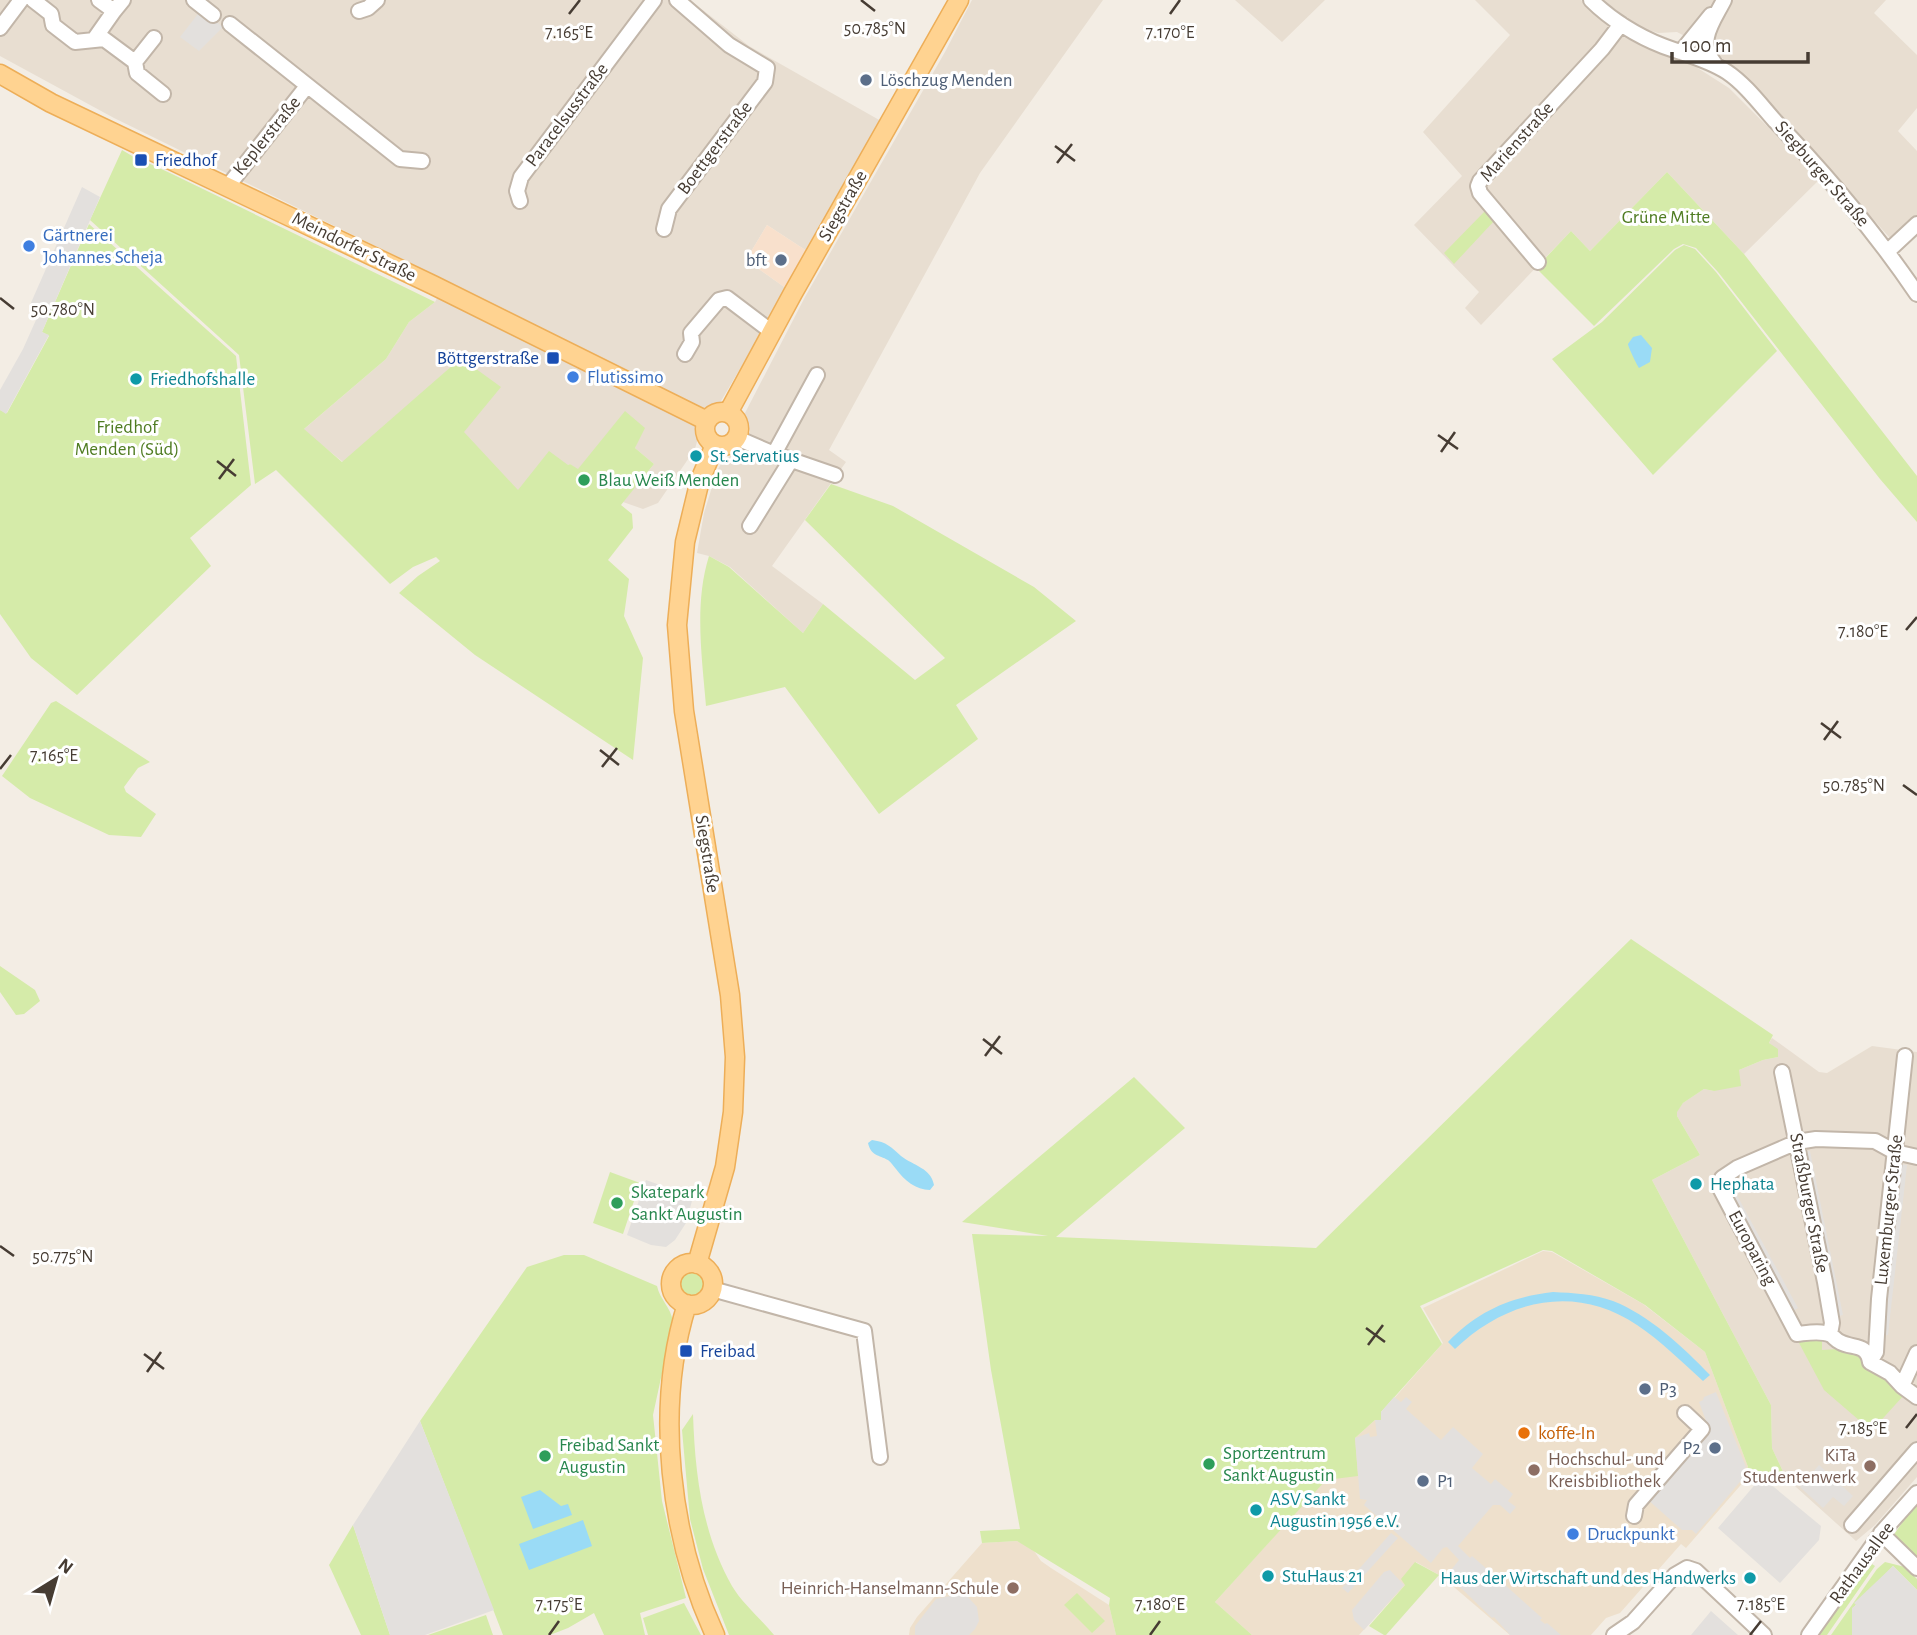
<svg xmlns="http://www.w3.org/2000/svg" width="1917" height="1635" viewBox="0 0 1917 1635" font-family="'Alegreya Sans',sans-serif">
<style>
.residential{fill:#e8ded1}
.commercial{fill:#f8e0cc}
.education{fill:#eee0cc}
.green{fill:#d5eba9}
.parking{fill:#e3e0dd}
.water{fill:#9adbf6}
.lines{fill:none;stroke-linecap:round;stroke-linejoin:round}
.minor-casing{stroke:#c2b6a9;stroke-width:18}
.major-casing{stroke:#edae58;stroke-width:21}
.minor{stroke:#fff;stroke-width:14}
.major{stroke:#ffd391;stroke-width:18}
.ticks{fill:none;stroke:#463c33;stroke-width:2.5}
.service-dot{fill:#5c6f8a;stroke:#fff;stroke-width:2.5}
.transit-dot{fill:#1a4fb4;stroke:#fff;stroke-width:2.5}
.shop-dot{fill:#3f7fe0;stroke:#fff;stroke-width:2.5}
.culture-dot{fill:#0f9aa8;stroke:#fff;stroke-width:2.5}
.leisure-dot{fill:#2e9e5b;stroke:#fff;stroke-width:2.5}
.food-dot{fill:#e8710a;stroke:#fff;stroke-width:2.5}
.education-dot{fill:#8d6e63;stroke:#fff;stroke-width:2.5}
.labels{text-anchor:middle;dominant-baseline:central;stroke-width:6;stroke-linejoin:round;paint-order:stroke}
.service-label{font-size:19px;fill:#4e5e75;stroke:#fff;text-anchor:start}
.street-label{font-size:19px;fill:#463c33;stroke:#fff}
.transit-label{font-size:19px;fill:#164399;stroke:#fff;text-anchor:start}
.park-label{font-size:19px;fill:#4f7c22;stroke:#fff}
.shop-label{font-size:19px;fill:#366cbe;stroke:#fff;text-anchor:start}
.culture-label{font-size:19px;fill:#0d838f;stroke:#fff;text-anchor:start}
.leisure-label{font-size:19px;fill:#27864d;stroke:#fff;text-anchor:start}
.food-label{font-size:19px;fill:#c56008;stroke:#fff;text-anchor:start}
.education-label{font-size:19px;fill:#785e54;stroke:#fff;text-anchor:end}
.ticks-label{font-size:18px;text-anchor:middle;fill:#463c33;stroke:#fff;stroke-width:6;stroke-linejoin:round;paint-order:stroke}
</style>
<rect width="100%" height="100%" fill="#f3ede4"/>
<path class="residential" d="M0 0H690L749 46 881 121 810 253 767 225 746 260 787 289 721 401 703 420 695 449 658 503 643 509 623 502 654 464 635 448 638 439 578 470 570 464 518 491 463 432 462 359 343 462 303 430 386 359 409 322 435 302 447 281 114 118 0 56Z
M972 0H1103L980 173 829 450 846 462 772 566 823 604 803 633 730 567 709 556 697 553 704 513 717 471 723 460 740 451 750 432 745 413 805 297 945 52Z
M1235 0H1325L1282 42Z
M1475 0H1581L1619 35 1662 54 1685 60 1729 88 1820 179 1744 254 1667 172 1590 251 1571 231 1481 325 1465 308 1479 292 1414 225 1462 176 1423 132 1510 35Z
M1604 0H1886L1874 13 1917 55V108L1898 131 1917 151V218L1896 238 1889 237 1751 82 1715 52 1677 32 1658 33 1642 28 1628 20Z
M1772 1038 1819 1072 1827 1073 1872 1046 1917 1052V1477L1875 1525 1856 1541 1786 1478 1772 1448 1771 1405 1652 1180 1700 1155 1677 1116 1676 1112 1683 1103 1704 1089 1714 1091 1739 1070 1763 1060 1778 1057 1769 1043Z"/>
<path class="commercial" d="M767 225 810 253 787 289 746 260Z"/>
<path class="education" d="M1543 1251 1552 1252 1643 1304 1705 1352 1748 1467 1743 1473 1746 1479 1686 1548 1681 1544 1620 1613 1606 1618 1591 1635H1510L1441 1576 1416 1562 1405 1585 1359 1635H1252L1215 1602 1326 1479 1355 1438 1375 1420 1443 1343 1423 1308Z
M1017 1541 1032 1548 1041 1561 1051 1568 1109 1605 1116 1635H909L910 1628 917 1617 982 1543Z"/>
<path class="green" d="M122 150 144 163 146 162 170 173 435 302 409 322 386 359 304 429 342 462 461 358 501 387 464 432 518 490 549 451 568 465 570 464 578 469 625 411 645 428 635 448 654 464 621 505 632 514 633 528 608 560 629 579 624 616 643 658 633 760 475 655 399 593 418 576 440 561 436 557 413 567 390 584 276 470 255 484 239 355 90 220Z
M1667 172 1744 254 1917 476V522L1880 479 1718 272 1696 248 1683 244 1674 249 1594 326 1536 268 1571 231 1590 251Z
M1485 211 1495 220 1454 264 1444 253Z
M89 224 236 356 251 485 190 538 211 566 77 695 31 658 0 614V410L7 413 49 336 42 332Z
M1684 245 1695 249 1716 272 1777 351 1653 475 1552 359 1602 322 1675 250Z
M831 484 893 506 1034 587 1076 621 956 705 978 739 879 814 785 687 706 706C702 657 694 604 709 556L729 567 803 633 823 604 915 680 945 658 805 520Z
M56 701 150 762 138 768 124 787 126 792 156 814 141 837 109 835 30 798 2 776 51 703Z
M1631 939 1773 1035 1769 1043 1778 1049V1057L1763 1060 1739 1070 1741 1086 1714 1091 1704 1089 1683 1103 1677 1112V1116L1700 1155 1652 1180 1771 1405 1772 1448 1786 1478 1765 1486 1745 1471 1748 1467 1705 1352 1645 1305 1552 1251 1543 1250 1420 1306 1442 1344 1381 1412V1420H1375L1355 1438 1358 1476 1326 1480 1215 1602 1252 1635H1116L1109 1605 1110 1598 1017 1541 982 1543 980 1531 1020 1529 991 1370 972 1234 1048 1236 962 1222 1134 1077 1185 1128 1056 1237 1316 1248Z
M0 966 35 990 40 1001 24 1014 16 1015 0 992Z
M610 1172 640 1183 623 1234 593 1223Z
M564 1255H584L657 1286C660 1300 671 1307 673 1322L653 1415 662 1501 686 1598 640 1613 645 1635H604L594 1613 568 1628 550 1635H503L420 1421 527 1267Z
M679 1284a13 13 0 1 1 26 0a13 13 0 1 1-26 0Z
M1799 1337 1822 1339V1350L1854 1348 1891 1378 1904 1395 1867 1436 1860 1421 1824 1390 1798 1341Z
M693 1414C695 1474 702 1533 732 1586 742 1603 761 1619 774 1635H729L703 1569 690 1519 682 1430Z
M1917 1501V1559L1895 1539V1533Z
M353 1525 390 1635H361L329 1565Z
M1415 1562 1439 1575 1386 1635H1384L1369 1626 1405 1585 1401 1579Z
M1885 1562 1905 1567 1917 1579V1590L1893 1566 1852 1609V1635H1831L1877 1569Z
M1872 1564 1875 1566 1827 1635H1818L1864 1570 1866 1572Z
M1077 1593 1105 1621 1092 1633 1064 1605Z
M684 1603 701 1635H648L643 1618Z
M486 1615 493 1635H428Z"/>
<path class="parking" d="M201 10 223 27 199 51 180 37Z
M82 187 100 197 42 332 49 335 6 414 0 410V390L23 349 40 311 30 305Z
M1810 1151 1843 1315 1835 1317 1802 1152Z
M1898 1164 1907 1165 1888 1335 1880 1334Z
M646 1180 693 1197 686 1223 675 1240 666 1247 651 1245 627 1235Z
M1733 1188 1798 1308 1791 1312 1728 1192Z
M1716 1392 1746 1467 1741 1473 1744 1477 1696 1534 1692 1530H1682L1647 1499 1709 1429 1699 1402 1703 1400 1704 1397Z
M1394 1397 1401 1402 1406 1397 1412 1402 1406 1409 1441 1440 1453 1427 1483 1454 1472 1468 1491 1484 1495 1479 1513 1494 1508 1501 1516 1507 1510 1514 1500 1505H1493L1458 1546 1470 1558 1472 1556 1488 1570 1487 1573 1491 1577 1494 1575 1542 1618 1540 1620 1545 1624 1547 1623 1561 1635H1510L1494 1617 1492 1618 1462 1589 1450 1581 1451 1579 1447 1575 1459 1560 1447 1547 1443 1548 1431 1563 1364 1505 1367 1500 1360 1499 1355 1438 1369 1433 1370 1437 1377 1436 1375 1420H1381V1412Z
M420 1421 494 1610 425 1635H390L353 1525Z
M1819 1465 1853 1496 1844 1506 1833 1497 1823 1508 1800 1487Z
M1758 1481 1765 1486 1769 1483 1821 1526 1819 1540 1780 1583 1718 1528Z
M1391 1533 1398 1538 1348 1593 1342 1588Z
M1893 1566 1917 1590V1635H1852V1608L1856 1605 1854 1603Z
M1390 1570 1404 1585 1364 1630 1354 1620 1352 1610 1384 1572Z
M950 1590 968 1597 977 1607 979 1621 975 1629 969 1635H915V1626L936 1599 950 1596Z
M1711 1611 1738 1635H1691Z"/>
<path class="water" d="M1641 335 1652 348 1650 362 1639 368C1637 365 1628 347 1628 344L1633 337Z
M872 1140C887 1142 891 1147 901 1156 914 1166 931 1168 934 1185L930 1190C916 1190 904 1180 896 1169 894 1167 891 1162 888 1160 879 1155 871 1156 868 1143Z
M1553 1292C1573 1293 1594 1294 1613 1301 1649 1315 1683 1347 1710 1375L1703 1381C1682 1362 1661 1341 1637 1325 1575 1283 1506 1300 1455 1349L1448 1342C1478 1311 1510 1297 1553 1292Z
M540 1490 561 1506 568 1504 572 1515 533 1529 521 1497Z
M583 1520 592 1546 529 1570 519 1544Z"/>
<g class="lines">
<g class="minor-casing">
<path id="minor" d="M33 0 51 14 53 25 75 42 104 39 135 62 154 38
M99 0 114 11 123 0
M194 0 213 15
M1591 0C1610 19 1637 36 1663 46 1684 54 1707 59 1727 72 1745 84 1760 104 1775 121 1827 175 1875 232 1917 294
M359 11 368 8 377 0
M230 24 400 159 422 161
M0 28 21 0
M95 38 114 11
M1681 52 1711 15
M135 62 137 73 163 94
M1715 64C1696 41 1713 22 1724 0
M228 186 307 86
M520 201 517 191 521 177 654 0
M664 229 669 209 765 82 767 68 729 45 677 0
M1888 251 1917 224
M1538 262 1480 193 1478 186 1480 181 1602 49 1621 24
M685 354 692 342 691 333 719 300 727 298 772 332
M737 438 774 454 835 475
M774 454 817 375
M750 526 791 460
M1782 1072 1825 1282 1832 1323 1830 1334
M1917 1157 1895 1152 1875 1141 1816 1139 1797 1142 1737 1168 1722 1178 1720 1188 1797 1334C1807 1333 1821 1330 1831 1335 1834 1337 1836 1340 1840 1342 1853 1349 1867 1343 1870 1362L1890 1373 1902 1386 1917 1397
M712 1289 864 1331 880 1457
M1870 1362 1876 1352 1879 1299 1905 1056
M1902 1386 1917 1353
M1634 1516 1636 1505 1702 1429 1685 1413
M1852 1525 1917 1450
M1881 1533 1917 1568
M1614 1635 1633 1622 1675 1575 1687 1568 1696 1571 1764 1635
M1809 1635 1883 1531 1917 1493"/>
</g>
<g class="major-casing">
<path id="major" d="M0 74 51 103 433 285 707 421
M705 429a17 17 0 1 1 34 0a17 17 0 1 1-34 0Z
M728 413 793 293 959 0
M671 1284a21 21 0 1 1 42 0a21 21 0 1 1-42 0Z
M697 1264 725 1167 733 1112 735 1057 730 995 684 711 677 625 685 542 700 480 715 445
M687 1304C654 1409 670 1537 715 1635"/>
</g>
<use href="#minor" class="minor"/>
<use href="#major" class="major"/>
</g>
<path class="ticks" d="M861 0 875 11M569 14 580 0M1170 14 1180 0M1055 146 1075 161M1057 163 1072 144M0 298 14 309M1438 435 1458 449M1441 452 1455 432M217 461 236 476M219 479 234 459M1906 630 1917 617M1821 723 1841 738M1824 740 1838 721M600 750 619 765M602 767 617 748M0 769 11 755M1903 785 1917 795M983 1039 1002 1054M985 1056 1000 1036M0 1246 14 1256M1366 1328 1385 1342M1368 1345 1383 1325M144 1354 164 1369M147 1372 161 1352M1906 1428 1917 1414M549 1635 559 1621M1150 1635 1160 1621M1750 1635 1761 1621"/>
<g class="service-dot">
<circle cx="866" cy="80" r="7"/>
<circle cx="781" cy="260" r="7"/>
<circle cx="1645" cy="1389" r="7"/>
<circle cx="1715" cy="1448" r="7"/>
<circle cx="1423" cy="1481" r="7"/>
</g>
<g class="transit-dot">
<rect x="134" y="153" width="14" height="14" rx="3.5"/>
<rect x="546" y="351" width="14" height="14" rx="3.5"/>
<rect x="679" y="1344" width="14" height="14" rx="3.5"/>
</g>
<g class="shop-dot">
<circle cx="29" cy="246" r="7"/>
<circle cx="573" cy="377" r="7"/>
<circle cx="1573" cy="1534" r="7"/>
</g>
<g class="culture-dot">
<circle cx="136" cy="379" r="7"/>
<circle cx="696" cy="456" r="7"/>
<circle cx="1696" cy="1184" r="7"/>
<circle cx="1256" cy="1510" r="7"/>
<circle cx="1268" cy="1576" r="7"/>
<circle cx="1750" cy="1578" r="7"/>
</g>
<g class="leisure-dot">
<circle cx="584" cy="480" r="7"/>
<circle cx="617" cy="1203" r="7"/>
<circle cx="545" cy="1456" r="7"/>
<circle cx="1209" cy="1464" r="7"/>
</g>
<circle class="food-dot" cx="1524" cy="1433" r="7"/>
<g class="education-dot">
<circle cx="1870" cy="1466" r="7"/>
<circle cx="1534" cy="1470" r="7"/>
<circle cx="1013" cy="1588" r="7"/>
</g>
<g class="labels">
<g class="service-label">
<text x="880" y="80">Löschzug Menden</text>
<text x="767" y="260" text-anchor="end">bft</text>
<text x="1659" y="1389">P3</text>
<text x="1701" y="1448" text-anchor="end">P2</text>
<text x="1437" y="1481">P1</text>
</g>
<g class="street-label">
<text transform="translate(567 115) rotate(-53)">Paracelsusstraße</text>
<text transform="translate(267 136) rotate(-51)">Keplerstraße</text>
<text transform="translate(1517 142) rotate(-48)">Marienstraße</text>
<text transform="translate(715 148) rotate(-53)">Boettgerstraße</text>
<text transform="translate(1822 174) rotate(49)">Siegburger Straße</text>
<text transform="translate(843 206) rotate(-60)">Siegstraße</text>
<text transform="translate(354 247) rotate(26)">Meindorfer Straße</text>
<text transform="translate(707 854) rotate(81)">Siegstraße</text>
<text transform="translate(1809 1203) rotate(79)">Straßburger Straße</text>
<text transform="translate(1889 1210) rotate(-84)">Luxemburger Straße</text>
<text transform="translate(1752 1248) rotate(62)">Europaring</text>
<text transform="translate(1862 1563) rotate(-54)">Rathausallee</text>
</g>
<g class="transit-label">
<text x="155" y="160">Friedhof</text>
<text x="539" y="358" text-anchor="end">Böttgerstraße</text>
<text x="700" y="1351">Freibad</text>
</g>
<g class="park-label">
<text x="1666" y="217">Grüne Mitte</text>
<text x="127" y="427">Friedhof<tspan x="127" dy="22">Menden (Süd)</tspan></text>
</g>
<g class="shop-label">
<text x="43" y="235">Gärtnerei<tspan x="43" dy="22">Johannes Scheja</tspan></text>
<text x="587" y="377">Flutissimo</text>
<text x="1587" y="1534">Druckpunkt</text>
</g>
<g class="culture-label">
<text x="150" y="379">Friedhofshalle</text>
<text x="710" y="456">St. Servatius</text>
<text x="1710" y="1184">Hephata</text>
<text x="1270" y="1499">ASV Sankt<tspan x="1270" dy="22">Augustin 1956 e.V.</tspan></text>
<text x="1282" y="1576">StuHaus 21</text>
<text x="1736" y="1578" text-anchor="end">Haus der Wirtschaft und des Handwerks</text>
</g>
<g class="leisure-label">
<text x="598" y="480">Blau Weiß Menden</text>
<text x="631" y="1192">Skatepark<tspan x="631" dy="22">Sankt Augustin</tspan></text>
<text x="559" y="1445">Freibad Sankt<tspan x="559" dy="22">Augustin</tspan></text>
<text x="1223" y="1453">Sportzentrum<tspan x="1223" dy="22">Sankt Augustin</tspan></text>
</g>
<g class="food-label">
<text x="1538" y="1433">koffe-In</text>
</g>
<g class="education-label">
<text x="1856" y="1455">KiTa<tspan x="1856" dy="22">Studentenwerk</tspan></text>
<text x="1548" y="1459" text-anchor="start">Hochschul- und<tspan x="1548" dy="22">Kreisbibliothek</tspan></text>
<text x="999" y="1588">Heinrich-Hanselmann-Schule</text>
</g>
</g>
<g class="ticks-label">
<text x="875" y="34">50.785°N</text>
<text x="569" y="38">7.165°E</text>
<text x="1170" y="38">7.170°E</text>
<text x="63" y="315">50.780°N</text>
<text x="1863" y="637">7.180°E</text>
<text x="54" y="761">7.165°E</text>
<text x="1854" y="791">50.785°N</text>
<text x="63" y="1262">50.775°N</text>
<text x="1863" y="1434">7.185°E</text>
<text x="559" y="1610">7.175°E</text>
<text x="1160" y="1610">7.180°E</text>
<text x="1761" y="1610">7.185°E</text>
</g>
<g transform="translate(56 1579) rotate(37)" stroke="#ffffff" stroke-width="5" paint-order="stroke">
<path d="M0-5L12 26L0 18L-12 26Z" fill="#463c33"/>
<text y="-10" font-size="19" font-weight="bold" text-anchor="middle" fill="#463c33">N</text>
</g>
<path d="M1672 52v10h136v-10" fill="none" stroke="#463c33" stroke-width="3.5"/>
<text x="1682" y="52" font-size="21" fill="#463c33" stroke="#ffffff" stroke-width="5" paint-order="stroke">100 m</text>
</svg>
